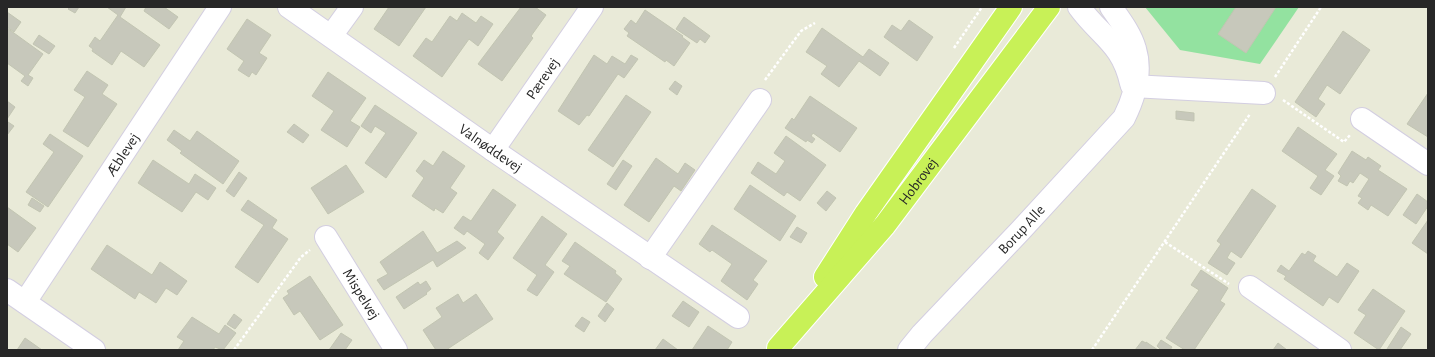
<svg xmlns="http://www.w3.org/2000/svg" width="1435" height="357" viewBox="0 0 1435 357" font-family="'Alegreya Sans',sans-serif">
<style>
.grass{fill:#93e2a0}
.building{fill:#c7c8bb;stroke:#c2c5b2}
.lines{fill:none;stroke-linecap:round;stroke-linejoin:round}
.minor-casing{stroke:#d3cee1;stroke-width:24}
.major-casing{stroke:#fff;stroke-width:24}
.path{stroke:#fff;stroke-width:2.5;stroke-dasharray:3 2;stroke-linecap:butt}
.minor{stroke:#fff;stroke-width:22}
.major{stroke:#c8f157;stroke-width:22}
.labels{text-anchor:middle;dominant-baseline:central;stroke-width:3.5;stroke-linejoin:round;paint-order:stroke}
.street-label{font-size:15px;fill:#272727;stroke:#fff}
</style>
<rect width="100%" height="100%" fill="#e9ead8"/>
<path class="grass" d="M1145 7H1299L1260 64 1180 50Z"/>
<path class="building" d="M70 7H79L75 13 68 9Z
M107 7H126L120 17 160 45 144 67 121 51 112 65 92 51 93 49 89 46 95 37 100 41 118 15Z
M146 7H164L178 17 169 29 144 11Z
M389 7H426L399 46 374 29Z
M521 7H535L546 15 531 36 533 38 502 81 478 64Z
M1236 7H1276L1246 53 1218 34Z
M645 10 683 36 682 37 690 43 674 66 666 60 665 62 627 36 629 33 624 29 631 20 636 24Z
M7 12 21 22 14 32 7 27Z
M462 13 476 23 481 16 493 24 478 46 469 39 442 77 413 56 426 38 432 42 450 16 457 21Z
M684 17 710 36 705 43 700 39 697 43 676 29Z
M247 19 271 35 259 53 267 58 256 75 252 72 249 77 238 70 244 61 227 49Z
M909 20 933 37 917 61 884 37 892 25 901 31Z
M7 28 43 54 28 75 33 78 28 86 21 81 25 76 7 63Z
M822 28 863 57 869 49 889 63 880 76 859 61 839 87 821 74 827 66 806 52Z
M1343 31 1370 50 1340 94 1327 85 1318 99 1325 104 1316 117 1295 102Z
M39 35 55 46 49 54 33 44Z
M594 55 607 64 612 56 625 64 631 55 638 59 624 78 618 74 589 116 587 115 579 125 558 111Z
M87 71 108 85 102 94 117 104 88 147 63 131 85 97 74 90Z
M328 72 366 98 350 121 360 127 347 147 321 130 334 111 312 96Z
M675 81 682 86 677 95 669 89Z
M1428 93V137L1407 124Z
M626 95 651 112 613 167 588 150Z
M810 96 857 128 840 152 813 133 811 136 815 139 812 143 807 140 806 142 785 128 792 118 794 120Z
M7 101 15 107 7 119Z
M375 105 417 133 386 178 365 163 386 133 375 126 371 133 361 126Z
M1176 111 1194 113V121L1176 119Z
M8 122 14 126 7 135V123Z
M294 124 309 135 303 143 287 132Z
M1298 127 1337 154 1325 170 1334 176 1321 195 1310 188 1318 176 1282 151Z
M174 130 190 141 197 131 239 161 223 184 180 153 182 151 167 140Z
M50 134 83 156 48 207 26 192 54 152 43 144Z
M786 136 826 165 800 201 787 192 784 196 751 173 758 162 776 174 785 161 774 153Z
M443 151 465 166 450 188 457 193 443 213 435 208 434 211 412 196 424 178 416 171 424 160 433 166Z
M1352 151 1366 160 1368 157 1381 166 1378 170 1407 189 1388 216 1371 205 1368 210 1358 203 1362 198 1358 196 1369 179 1360 173 1353 183 1350 181 1347 186 1338 181 1341 176 1338 173Z
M656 158 678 174 685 163 695 170 681 191 674 186 649 222 624 205Z
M153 160 189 184 195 174 216 188 208 200 196 192 182 212 138 183Z
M623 160 632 166 616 190 607 184Z
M346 165 364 192 328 214 311 188Z
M239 172 247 178 234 197 226 191Z
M750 185 796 216 780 241 734 209Z
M493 189 516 205 497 232 504 238 488 260 479 253 485 244 467 231 464 235 454 228 463 216 471 221Z
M1252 189 1276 206 1241 258 1231 251 1227 258 1235 263 1227 275 1208 263 1221 244 1217 241Z
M827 191 836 198 826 211 817 203Z
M1417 194 1428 202V206L1416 224 1403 215Z
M32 198 44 206 40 212 28 205Z
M248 200 277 220 272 228 288 239 258 283 235 267 264 225 241 210Z
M7 207 36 228 18 252 7 244Z
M542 216 567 234 545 265 554 272 537 296 527 290 537 275 513 258Z
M1428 220V254L1412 243Z
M712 225 767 261 753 280 758 284 747 300 721 281 732 264 712 250 710 252 699 244Z
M797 227 807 233 801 243 790 237Z
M423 231 437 253 457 241 466 248 437 267 433 260 384 290 377 280 388 274 380 262Z
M575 242 616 271 615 273 622 279 606 302 564 274 570 266 562 261Z
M107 245 152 275 160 262 187 281 177 295 166 288 156 303 139 292 135 299 91 269Z
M1308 251 1316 256 1313 261 1337 277 1347 263 1359 271 1338 303 1329 297 1323 306 1284 279 1286 276 1277 271 1281 265 1289 271 1302 253 1305 255Z
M1201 270 1228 288 1220 301 1225 304 1194 350H1185L1166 338 1199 290 1191 285Z
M310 276 343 325 320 340 300 311 294 315 283 298 289 294 287 291Z
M426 281 431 289 426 293 427 294 404 309 396 297 418 282 420 285Z
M1373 289 1405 311 1379 350 1354 333 1366 315 1358 310Z
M458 294 463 303 476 294 493 319 446 350H436L423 330 442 317 436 308Z
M683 301 699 312 689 327 672 316Z
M607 303 614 309 605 322 598 316Z
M234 314 242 320 235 329 227 324Z
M192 317 219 334 225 325 236 333 223 350 215 347 213 350H178L184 341 177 337Z
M582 317 590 322 584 332 575 326Z
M708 326 732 342 727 350H692Z
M1401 327 1411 334 1400 350H1388L1387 349Z
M341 333 352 340 345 350H329Z
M25 338 42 350H17Z
M663 339 678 350H655Z
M1161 340 1172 347 1170 350H1161L1157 346Z
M1142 341 1146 343V342L1158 350H1135Z
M1278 343 1287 350H1273Z"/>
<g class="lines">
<g class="minor-casing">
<g id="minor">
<path id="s1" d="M289 7 493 150 738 317"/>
<path d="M1079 7C1101 37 1122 43 1131 83"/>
<path d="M331 36 352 7"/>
<path d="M1132 86 1264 93"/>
<path d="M1362 119 1428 164"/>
<path id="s2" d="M493 150 592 7"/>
<path id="s3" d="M326 237 396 350"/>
<path d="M650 258 760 100"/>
<path d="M1250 287 1340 350"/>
<path d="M7 290 94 350"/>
<path id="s4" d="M25 302 220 7"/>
<path id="s5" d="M909 350 922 334 1021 230 1124 118C1134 98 1142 72 1135 49 1131 34 1120 20 1111 7"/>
</g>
</g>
<g class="major-casing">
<g id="major">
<path d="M825 277 866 213 1011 7"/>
<path id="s6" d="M778 348 885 225 1049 7"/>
</g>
</g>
<path class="path" d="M954 48 982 7
M1275 77 1321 7
M765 80 801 31 815 23
M1283 100 1344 142 1350 135
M1165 242 1229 284
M234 350 301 257 310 250
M1092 350 1250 114"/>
<use href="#minor" class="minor"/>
<use href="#major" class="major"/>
</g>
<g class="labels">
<g class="street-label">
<text stroke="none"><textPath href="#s2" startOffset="87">Pærevej</textPath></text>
<text stroke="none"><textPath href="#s1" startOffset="246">Valnøddevej</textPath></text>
<text stroke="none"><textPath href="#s4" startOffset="177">Æblevej</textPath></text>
<text stroke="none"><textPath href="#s6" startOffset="218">Hobrovej</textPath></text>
<text stroke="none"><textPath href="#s5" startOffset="165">Borup Alle</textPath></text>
<text stroke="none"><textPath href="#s3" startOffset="67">Mispelvej</textPath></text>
</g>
</g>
<rect width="1435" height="357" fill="none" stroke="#272727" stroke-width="16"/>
</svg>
